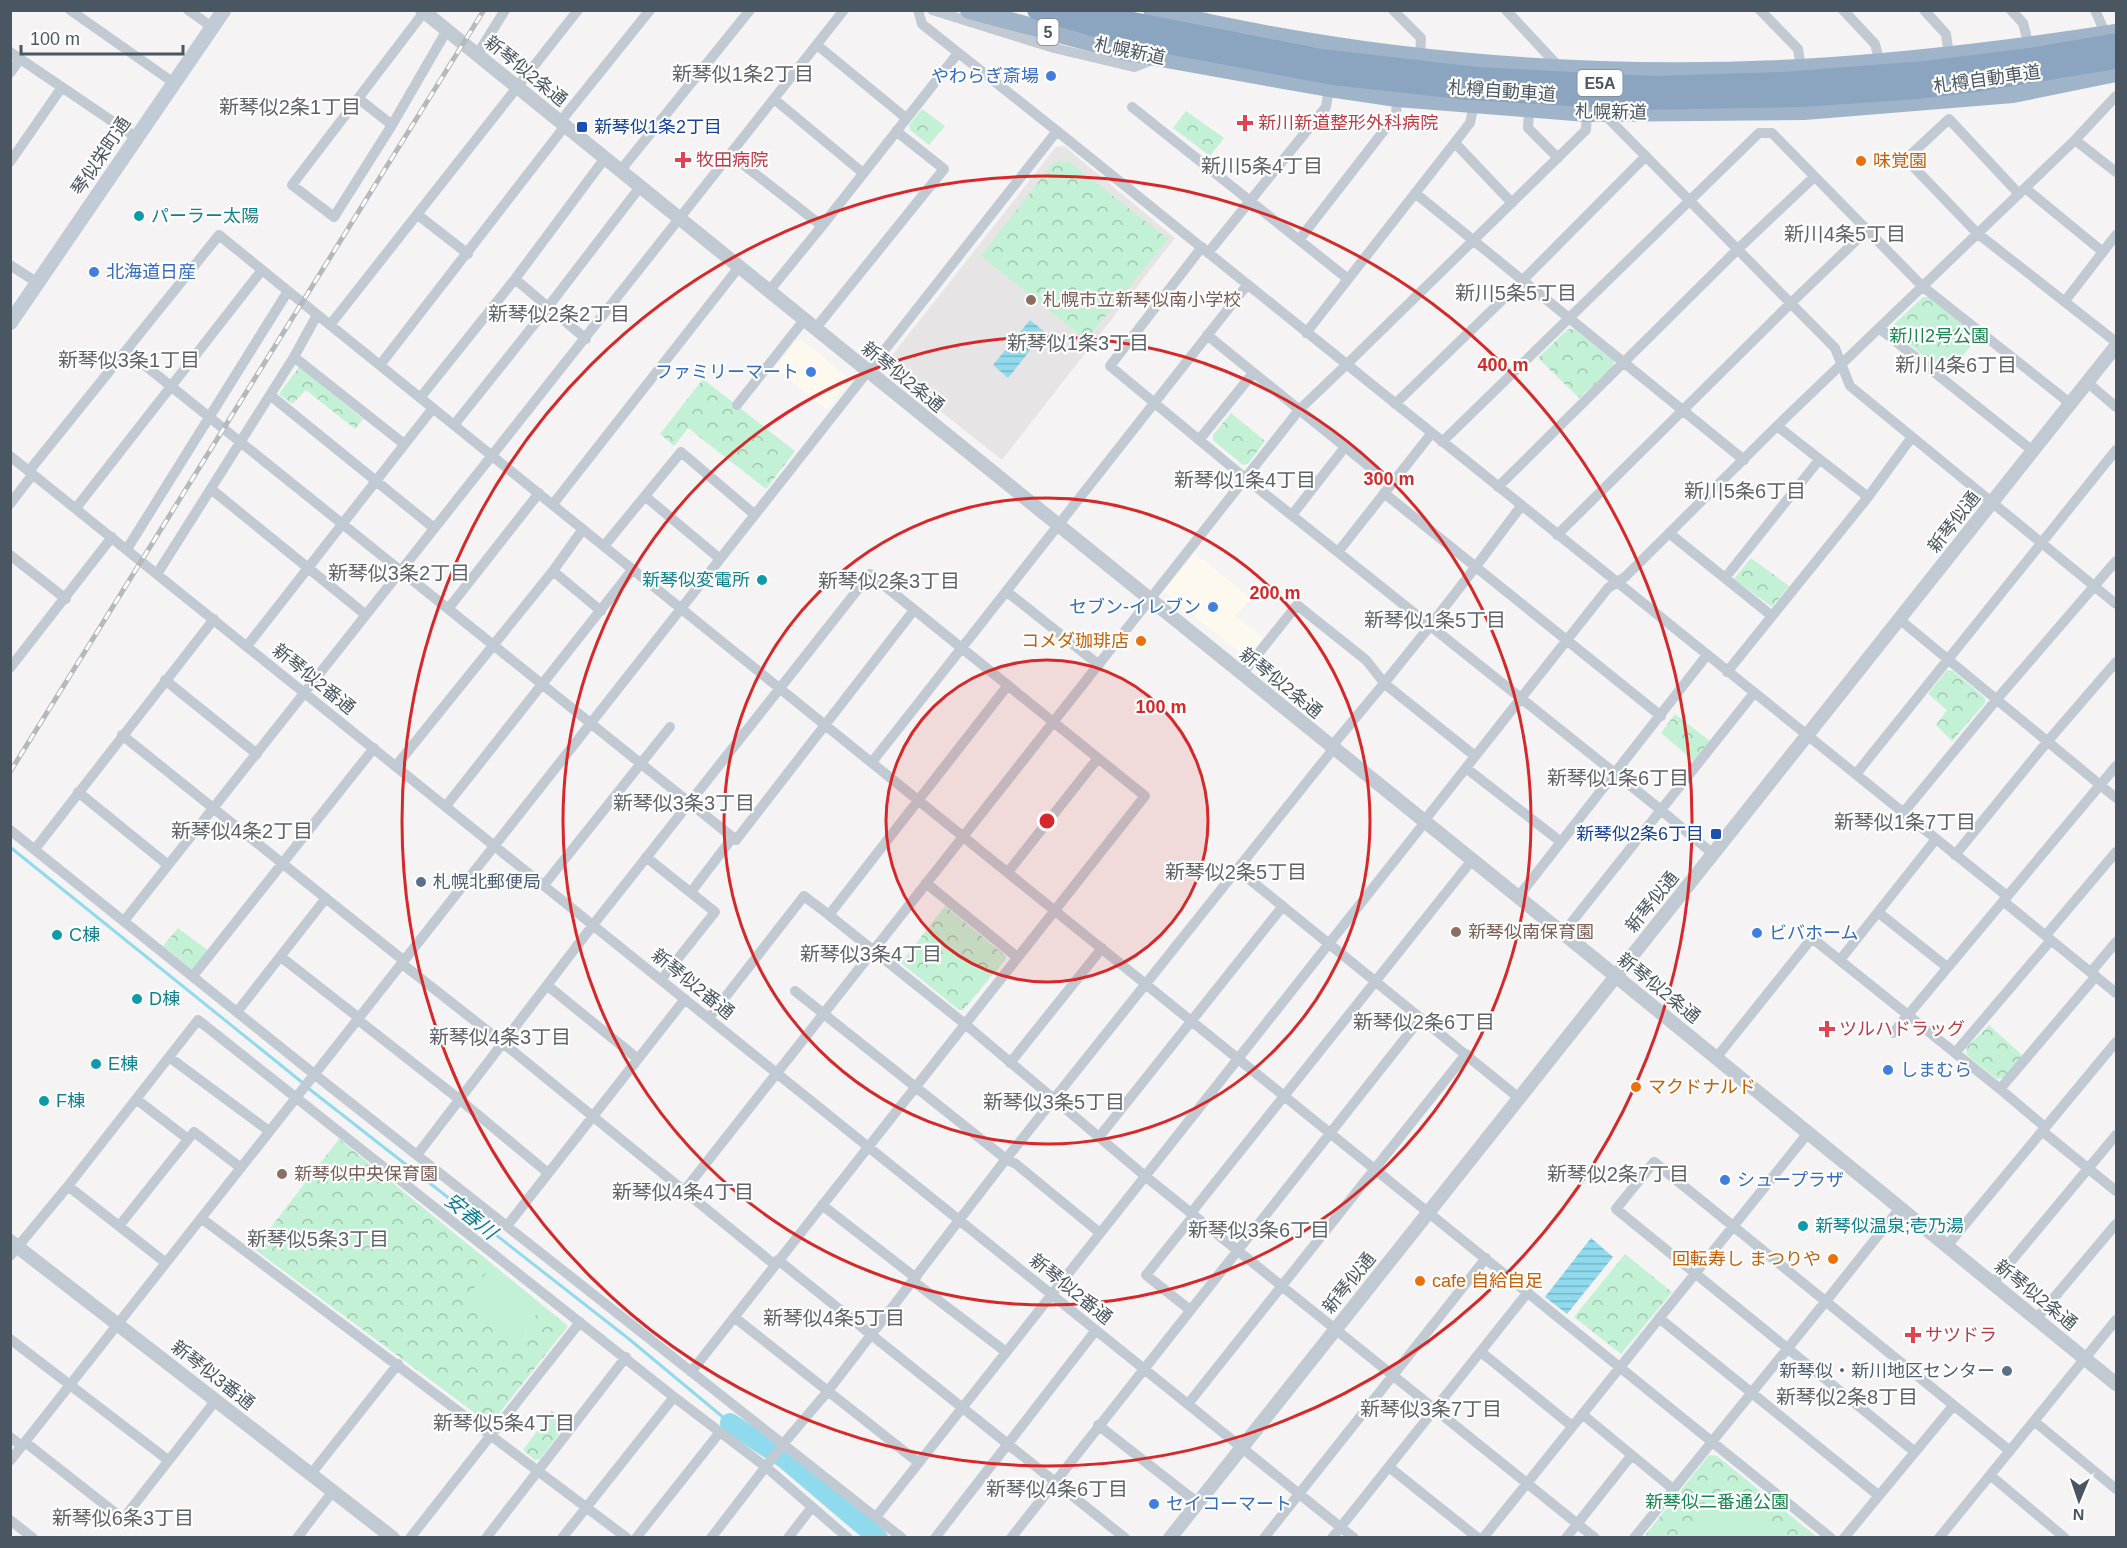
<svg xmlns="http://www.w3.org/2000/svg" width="2127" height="1548" viewBox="0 0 2127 1548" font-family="Arial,'Noto Sans JP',sans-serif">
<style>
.commercial{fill:#fdf9ef}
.education{fill:#e6e4e5}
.park{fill:url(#park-crowns)}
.garden{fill:#c3f1d5}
.water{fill:url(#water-rules)}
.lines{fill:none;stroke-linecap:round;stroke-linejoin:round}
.stream{stroke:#90daee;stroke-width:3}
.river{stroke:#90daee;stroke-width:20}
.minor{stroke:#c1cad2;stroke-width:10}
.tertiary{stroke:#c1cad2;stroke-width:14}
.secondary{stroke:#c1cbd6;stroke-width:15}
.trunk{stroke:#9fb4c9;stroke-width:18}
.motorway{stroke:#8ba5c1;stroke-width:20}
.rail-casing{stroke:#b5b8bd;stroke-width:5}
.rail{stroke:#fff;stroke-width:3;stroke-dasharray:9;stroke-linecap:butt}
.ring{fill:none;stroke:#d62828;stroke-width:3}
.shop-dot{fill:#3f7fe0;stroke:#fff;stroke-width:2}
.health-dot{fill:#e0444e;stroke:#fff;stroke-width:2}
.transit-dot{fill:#1a4fb4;stroke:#fff;stroke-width:2}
.food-dot{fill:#e8710a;stroke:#fff;stroke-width:2}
.culture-dot{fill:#0f9aa8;stroke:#fff;stroke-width:2}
.education-dot{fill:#8d6e63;stroke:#fff;stroke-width:2}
.service-dot{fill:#5c6f8a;stroke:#fff;stroke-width:2}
.labels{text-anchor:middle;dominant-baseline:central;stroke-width:4.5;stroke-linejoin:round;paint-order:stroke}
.shield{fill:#fff;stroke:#808990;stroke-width:1.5}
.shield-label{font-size:16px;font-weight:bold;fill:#4a5661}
.street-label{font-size:18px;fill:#4a5661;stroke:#fff}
.shop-label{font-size:18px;fill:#366cbe;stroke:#fff;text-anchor:start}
.health-label{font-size:18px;fill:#be3a42;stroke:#fff;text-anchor:start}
.transit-label{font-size:18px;fill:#164399;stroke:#fff;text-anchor:start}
.food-label{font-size:18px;fill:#c56008;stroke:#fff;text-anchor:start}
.culture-label{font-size:18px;fill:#0d838f;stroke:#fff;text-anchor:start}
.education-label{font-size:18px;fill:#785e54;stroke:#fff;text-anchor:start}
.park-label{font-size:18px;fill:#17864f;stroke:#fff}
.service-label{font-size:18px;fill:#4e5e75;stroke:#fff;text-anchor:start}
.neighbourhood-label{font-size:20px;fill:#5f6368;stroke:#fff}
.water-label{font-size:20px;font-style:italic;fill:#0c7c9b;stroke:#fff}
.centre{fill:#d62828;stroke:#fff;stroke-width:3}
.ring-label{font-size:18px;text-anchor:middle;font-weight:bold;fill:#d62828;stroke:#fff;stroke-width:4.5;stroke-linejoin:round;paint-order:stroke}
</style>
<defs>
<pattern id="park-crowns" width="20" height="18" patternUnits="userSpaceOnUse" patternTransform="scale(1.5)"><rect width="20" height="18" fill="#c3f1d5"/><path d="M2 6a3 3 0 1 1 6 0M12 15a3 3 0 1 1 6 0" fill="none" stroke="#a0c6b0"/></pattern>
<pattern id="water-rules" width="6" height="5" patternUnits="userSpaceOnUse" patternTransform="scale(1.5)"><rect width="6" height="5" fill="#90daee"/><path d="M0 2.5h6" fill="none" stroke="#78b4c4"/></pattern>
</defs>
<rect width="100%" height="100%" fill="#f5f3f3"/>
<path class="commercial" d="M802 340 846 376V385L827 410 775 368 796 341Z
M1195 553 1251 598 1235 616 1263 637 1249 655H1243L1163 591Z"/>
<path class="education" d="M1064 146 1175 238 1002 460 886 368V363L1056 147Z"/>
<path class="park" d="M922 109 945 126 929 145 910 130 909 125Z
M1186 111 1224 138 1210 156 1173 128Z
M1068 161 1168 239 1086 340 981 256 1054 162Z
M1923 297H1929L1978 337 1947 375 1893 331V325Z
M1568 329H1574L1614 361V366L1579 398 1538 358Z
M299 367 363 419 355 429 306 390 292 404 279 394Z
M703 379 795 451 766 489 688 428 674 446 660 434Z
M1231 413 1265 441 1248 464 1243 465 1213 440V435Z
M1751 558 1789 586 1772 607 1734 579Z
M1947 670 1953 671 1985 698V703L1952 741 1936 725 1947 710 1928 694Z
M1675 714 1710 741 1694 761 1661 733Z
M945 906 1006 956V959L963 1010H959L901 963Z
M178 928 209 951 193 970 163 946Z
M1989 1025 2023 1056 2004 1078 1997 1079 1967 1055 1966 1048Z
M339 1139 568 1326 493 1421 487 1422 254 1249Z
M1625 1254 1672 1292 1621 1354 1574 1317Z
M552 1411 568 1422 540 1459 535 1460 523 1450Z
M1709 1455 1717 1456 1817 1537 1643 1538Z"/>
<path class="garden" d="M488 1271 539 1311 518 1337 467 1297Z
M1723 1486 1783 1531 1778 1537H1685Z"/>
<path class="water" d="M1030 320 1045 332 1008 378 993 365Z
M1591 1238 1613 1257 1567 1314 1545 1297Z"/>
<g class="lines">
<path class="stream" d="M10 847 303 1083
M308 1088 629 1339 730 1423"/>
<path class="river" d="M730 1423 785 1459 878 1538"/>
<path class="minor" d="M70 10 174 83
M188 10 212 27
M918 10 922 24 1057 131
M932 10 1054 48 1134 67 1154 59
M1393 10 1421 38 1420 57
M1506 10 1560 68
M1760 10 1798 49 1801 68
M1843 10 1875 44 1880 63
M1924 10 1946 34 1949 55
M2011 10 2023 23 2029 46
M2095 10 2106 35
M424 12 292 185 334 217 392 125 447 30
M817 45 906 118
M10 52 137 138
M477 55 505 10
M10 73 20 59
M359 99 392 125
M774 99 863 173
M1132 107 1348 279
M1529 108 1528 128 1558 158
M1602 112 1835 348 1850 386 2116 604
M560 122 650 10
M2075 140 2116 172
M1455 143 1512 203
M731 155 822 226
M10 162 62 87
M620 171 750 10
M2025 188 2103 252
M1415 193 1744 460
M2019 194 1949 119 1906 159 1977 233 2116 342
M418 215 468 254
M1299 240 1396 115 1397 98
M1202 247 1110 366 1245 478 1661 810 1713 854
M1208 253 1326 107 1329 88
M10 265 38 283
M515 279 586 339
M288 291 1831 1538
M769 291 822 226 958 53
M2065 301 2116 235
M330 325 578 10
M1879 328 2033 451
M815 329 944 169 896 131
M1306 333 1470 123 1474 104
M1207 335 1391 484
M127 351 736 840 914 610
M294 357 404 444
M380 365 565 126
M2087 382 2116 407
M270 395 434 528
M420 398 515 279 605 158
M1395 404 1522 281 1646 156
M737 405 804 320
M454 425 548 307 640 187
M1777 426 1868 497
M1199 440 1253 373
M1442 442 1759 133H1772L1922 286 2071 404
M10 456 1354 1538
M29 471 219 235 288 291 127 549
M1498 487 1738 249 1814 177
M211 489 366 615
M1384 493 1661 716
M646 497 719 558
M10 504 33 474
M553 504 739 267
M76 508 262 270
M1292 515 1345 447
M1669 533 1772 616
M1557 535 1791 303 1866 231
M604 546 681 452 754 514
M1338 552 1431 434
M10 555 66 599
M553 571 601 611
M157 574 294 357 317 315
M1725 578 1819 460
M1006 591 1099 665
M448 609 539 493
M1899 619 2116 798
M247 646 433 408
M10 668 112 537
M1727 672 1868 497 1912 437
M1242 674 1297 605 1366 660 1385 684 1475 756
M165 680 257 754
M1008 685 829 915 965 1024 1145 1176 1595 1538
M122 735 403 960
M1332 746C1398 668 1461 588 1521 506
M872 762 1247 285
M396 766 553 571 583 529
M1466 768 1561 842
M1856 774 2116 450
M78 792 168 865
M446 806 633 569
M1903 813 1997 699 2116 561
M1424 821 1608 588 1625 577 1777 426 2075 140 2116 96
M10 830 314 1074 902 1538
M35 849 214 619
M1955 855 2047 742 2116 662
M646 857 715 912 661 980
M1238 870 1519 1098
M1008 872 1098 758
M926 883 1017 957
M544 885 670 727
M691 892 733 837
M1518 897 1707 655
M2003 901 2116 993
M1879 913 1947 967
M124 921 844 10
M1563 933 1754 693
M2046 935 2116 852
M281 957 359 1018
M1840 960 1936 839
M401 963 503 1043 775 1265
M2091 972 2116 942
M193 976 374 748
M548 986 638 1059
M795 991 1006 1159 1016 1164 1100 1233
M237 1012 326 898
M709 1018 804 896 829 915
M357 1019 459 1099 548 1173
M1893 1033 2116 766
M1955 1053 2051 940
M169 1057 269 1131
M1716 1058 1812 938 2000 1089 2045 1127
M1010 1063 1102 948
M2000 1089 2096 976
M136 1099 188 1139
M2042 1131 2116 1191
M1099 1137 1283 906
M417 1155 593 925 870 574 1145 796 691 1372
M68 1186 166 1263
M684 1191 1299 410 1346 365 1586 130 1587 113
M822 1205 916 1278
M1191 1213 1472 860
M201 1218 627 1538
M119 1226 194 1132 241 1168
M507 1226 685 999
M1947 1246 2116 1042
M10 1256 68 1186 198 1020 674 1397 766 1467 848 1538
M778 1260 1125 1538
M913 1281 1006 1352
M1993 1283 2116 1135
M1190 1310 1146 1275 1194 1215
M734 1317 919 1463
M1659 1318 1878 1495
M2036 1319 2116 1224
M10 1339 168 1460
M1481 1352 1572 1426
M1188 1404 1466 1054
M1582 1414 1673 1489
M2034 1421 2116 1489
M1098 1425 1198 1503
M10 1437 22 1446
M25 1442 123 1519 216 1400
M1915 1452 1616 1209 1654 1162 2010 1451
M10 1461 1057 131 2007 896
M1389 1467 1478 1538
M311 1474 398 1364
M1990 1475 2065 1538
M876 1517 1425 822
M10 1520 33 1538
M297 1538 333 1491
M410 1538 580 1322
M486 1538 626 1357
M562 1538 674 1397
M636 1538 720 1432
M711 1538 784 1443 828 1391 1006 1159 1334 748
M788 1538 812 1507
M935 1538 1096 1330
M1011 1538 1421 1018
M1264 1538 1486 1258
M1332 1538 1528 1292
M1483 1538 1808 1133
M1566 1538 1631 1456
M1634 1538 1826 1301 1900 1208
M1844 1538 1953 1406
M1939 1538 2116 1320"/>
<path class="tertiary" d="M422 10 1596 960 2116 1384
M10 1241 393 1538
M1170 1538 2116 346"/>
<path class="secondary" d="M10 323 224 10"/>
<path class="trunk" d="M969 10 1127 52 1329 88 1397 98 1587 113 1804 111 2013 94 2116 73
M1152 10C1364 61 1585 79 1801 68 1907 62 2012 49 2116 33"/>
<path class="motorway" d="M1037 10 1130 37 1333 75 1469 90 1637 100 1802 97 1917 89 1976 82 2116 59
M1087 10 1123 20 1321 59 1477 77 1653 86 1783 82 1925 71 2030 58 2116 43"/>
<g class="rail-casing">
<path id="rail" d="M10 772 484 10"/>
</g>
<use href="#rail" class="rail"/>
</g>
<circle cx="1047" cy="821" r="161" fill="#d62828" fill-opacity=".12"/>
<g class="ring">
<circle cx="1047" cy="821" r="161"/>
<circle cx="1047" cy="821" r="323"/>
<circle cx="1047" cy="821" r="484"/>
<circle cx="1047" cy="821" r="645"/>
</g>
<g class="shop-dot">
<circle cx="1051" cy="76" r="6"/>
<circle cx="94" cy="272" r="6"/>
<circle cx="811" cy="372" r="6"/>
<circle cx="1213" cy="607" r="6"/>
<circle cx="1757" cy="933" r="6"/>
<circle cx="1888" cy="1070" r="6"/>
<circle cx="1725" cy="1180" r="6"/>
<circle cx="1154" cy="1504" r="6"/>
</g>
<g class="health-dot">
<path d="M1242 114h6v6h6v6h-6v6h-6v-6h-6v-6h6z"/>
<path d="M680 151h6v6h6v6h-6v6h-6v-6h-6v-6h6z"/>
<path d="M1824 1020h6v6h6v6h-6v6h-6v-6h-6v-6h6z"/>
<path d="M1910 1326h6v6h6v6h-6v6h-6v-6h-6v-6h6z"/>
</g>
<g class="transit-dot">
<rect x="576" y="121" width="12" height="12" rx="3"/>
<rect x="1710" y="828" width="12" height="12" rx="3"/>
</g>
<g class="food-dot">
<circle cx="1861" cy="161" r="6"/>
<circle cx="1141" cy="641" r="6"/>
<circle cx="1636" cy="1087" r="6"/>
<circle cx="1833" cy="1259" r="6"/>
<circle cx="1420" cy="1281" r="6"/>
</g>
<g class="culture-dot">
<circle cx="139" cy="216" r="6"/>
<circle cx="762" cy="580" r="6"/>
<circle cx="57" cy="935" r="6"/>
<circle cx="137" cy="999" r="6"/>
<circle cx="96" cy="1064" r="6"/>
<circle cx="44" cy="1101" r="6"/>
<circle cx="1803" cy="1226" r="6"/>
</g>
<g class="education-dot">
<circle cx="1031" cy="300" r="6"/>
<circle cx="1456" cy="932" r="6"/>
<circle cx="282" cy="1174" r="6"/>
</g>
<g class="service-dot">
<circle cx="421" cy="882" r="6"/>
<circle cx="2007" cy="1371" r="6"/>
</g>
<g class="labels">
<g class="shield">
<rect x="1037.5" y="19" width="21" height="26" rx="4.5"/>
<rect x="1577.5" y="70" width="45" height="26" rx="4.5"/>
</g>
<g class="shield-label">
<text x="1048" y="32">5</text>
<text x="1600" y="83">E5A</text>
</g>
<g class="street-label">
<text transform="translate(1130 51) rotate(12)">札幌新道</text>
<text transform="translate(526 71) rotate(39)">新琴似2条通</text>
<text transform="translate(1987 79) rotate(-8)">札樽自動車道</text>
<text transform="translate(1502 91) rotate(4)">札樽自動車道</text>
<text transform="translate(1611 112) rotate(1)">札幌新道</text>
<text transform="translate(101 156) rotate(-56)">琴似栄町通</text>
<text transform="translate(903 377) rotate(39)">新琴似2条通</text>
<text transform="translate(1954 522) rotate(-52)">新琴似通</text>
<text transform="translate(314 679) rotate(39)">新琴似2番通</text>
<text transform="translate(1281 683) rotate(39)">新琴似2条通</text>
<text transform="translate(1652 902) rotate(-51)">新琴似通</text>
<text transform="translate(693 984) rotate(39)">新琴似2番通</text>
<text transform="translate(1659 988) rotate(39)">新琴似2条通</text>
<text transform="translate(1349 1283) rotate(-51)">新琴似通</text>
<text transform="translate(1071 1289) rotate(39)">新琴似2番通</text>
<text transform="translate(2036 1295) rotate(39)">新琴似2条通</text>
<text transform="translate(213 1375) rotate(38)">新琴似3番通</text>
</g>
<g class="shop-label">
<text x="1039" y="76" text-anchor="end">やわらぎ斎場</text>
<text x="106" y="272">北海道日産</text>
<text x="799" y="372" text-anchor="end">ファミリーマート</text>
<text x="1201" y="607" text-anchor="end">セブン-イレブン</text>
<text x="1769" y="933">ビバホーム</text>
<text x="1900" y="1070">しまむら</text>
<text x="1737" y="1180">シュープラザ</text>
<text x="1166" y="1504">セイコーマート</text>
</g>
<g class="health-label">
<text x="1258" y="123">新川新道整形外科病院</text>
<text x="696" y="160">牧田病院</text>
<text x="1839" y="1029">ツルハドラッグ</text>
<text x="1925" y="1335">サツドラ</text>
</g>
<g class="transit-label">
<text x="594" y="127">新琴似1条2丁目</text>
<text x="1704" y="834" text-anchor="end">新琴似2条6丁目</text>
</g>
<g class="food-label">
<text x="1873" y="161">味覚園</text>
<text x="1129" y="641" text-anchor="end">コメダ珈琲店</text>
<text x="1648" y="1087">マクドナルド</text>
<text x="1821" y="1259" text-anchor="end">回転寿し まつりや</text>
<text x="1432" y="1281">cafe 自給自足</text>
</g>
<g class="culture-label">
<text x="151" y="216">パーラー太陽</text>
<text x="750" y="580" text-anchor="end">新琴似変電所</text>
<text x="69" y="935">C棟</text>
<text x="149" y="999">D棟</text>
<text x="108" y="1064">E棟</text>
<text x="56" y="1101">F棟</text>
<text x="1815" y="1226">新琴似温泉;壱乃湯</text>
</g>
<g class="education-label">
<text x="1043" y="300">札幌市立新琴似南小学校</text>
<text x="1468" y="932">新琴似南保育園</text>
<text x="294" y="1174">新琴似中央保育園</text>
</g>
<g class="park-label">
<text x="1939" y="336">新川2号公園</text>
<text x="1717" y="1502">新琴似二番通公園</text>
</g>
<g class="service-label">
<text x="433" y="882">札幌北郵便局</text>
<text x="1995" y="1371" text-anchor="end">新琴似・新川地区センター</text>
</g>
<g class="neighbourhood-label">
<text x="743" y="74">新琴似1条2丁目</text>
<text x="290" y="107">新琴似2条1丁目</text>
<text x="1262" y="166">新川5条4丁目</text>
<text x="1845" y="234">新川4条5丁目</text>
<text x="1516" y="293">新川5条5丁目</text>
<text x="559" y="314">新琴似2条2丁目</text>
<text x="1078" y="343">新琴似1条3丁目</text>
<text x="129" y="360">新琴似3条1丁目</text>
<text x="1956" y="365">新川4条6丁目</text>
<text x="1245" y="480">新琴似1条4丁目</text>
<text x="1745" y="491">新川5条6丁目</text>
<text x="399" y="573">新琴似3条2丁目</text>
<text x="889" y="581">新琴似2条3丁目</text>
<text x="1435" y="620">新琴似1条5丁目</text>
<text x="1618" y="778">新琴似1条6丁目</text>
<text x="684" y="803">新琴似3条3丁目</text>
<text x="1905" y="822">新琴似1条7丁目</text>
<text x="242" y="831">新琴似4条2丁目</text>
<text x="1236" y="872">新琴似2条5丁目</text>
<text x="871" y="954">新琴似3条4丁目</text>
<text x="1424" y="1022">新琴似2条6丁目</text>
<text x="500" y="1037">新琴似4条3丁目</text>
<text x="1054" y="1102">新琴似3条5丁目</text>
<text x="1618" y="1174">新琴似2条7丁目</text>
<text x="683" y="1192">新琴似4条4丁目</text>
<text x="1259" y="1230">新琴似3条6丁目</text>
<text x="318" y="1239">新琴似5条3丁目</text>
<text x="834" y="1318">新琴似4条5丁目</text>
<text x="1847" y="1397">新琴似2条8丁目</text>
<text x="1431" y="1409">新琴似3条7丁目</text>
<text x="504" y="1423">新琴似5条4丁目</text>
<text x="1057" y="1489">新琴似4条6丁目</text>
<text x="123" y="1518">新琴似6条3丁目</text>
</g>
<g class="water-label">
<text transform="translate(471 1216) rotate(39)">安春川</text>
</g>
</g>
<circle cx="1047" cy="821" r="9" class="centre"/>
<g class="ring-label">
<text x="1503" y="371">400 m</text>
<text x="1389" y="485">300 m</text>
<text x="1275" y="599">200 m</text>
<text x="1161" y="713">100 m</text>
</g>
<rect width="2127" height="1548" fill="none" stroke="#4a5661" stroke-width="24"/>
<g transform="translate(2079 1500) rotate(182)" stroke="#ffffff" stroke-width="4.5" paint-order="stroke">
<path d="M0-4.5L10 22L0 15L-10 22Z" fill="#4a5661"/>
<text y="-9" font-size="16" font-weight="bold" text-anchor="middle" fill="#4a5661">N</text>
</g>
<path d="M21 45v9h162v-9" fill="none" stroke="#4a5661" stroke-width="3"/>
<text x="30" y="45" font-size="18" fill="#4a5661" stroke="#ffffff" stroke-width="4.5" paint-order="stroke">100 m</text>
</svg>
